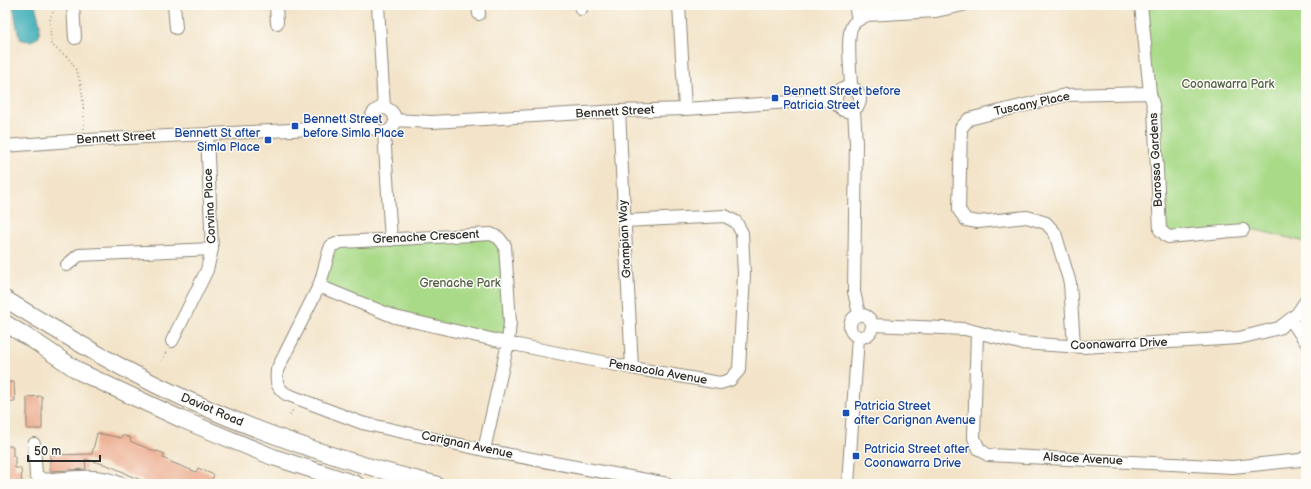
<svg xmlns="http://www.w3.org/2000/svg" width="1311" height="489" viewBox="0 0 1311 489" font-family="'Balsamiq Sans',sans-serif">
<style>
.green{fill:#a9da88;stroke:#6a825a}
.water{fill:#3dadb7;stroke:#346c71}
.building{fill:#edae91}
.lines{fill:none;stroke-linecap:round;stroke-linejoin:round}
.street-casing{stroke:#8f887a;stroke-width:14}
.secondary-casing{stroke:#8f887a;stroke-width:18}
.path{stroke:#8f887a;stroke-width:1.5;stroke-dasharray:1 3;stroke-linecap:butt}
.street{stroke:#fff;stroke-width:12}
.secondary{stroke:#fff;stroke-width:16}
.transit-dot{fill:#1a4fb4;stroke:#fdfcf7;stroke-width:1.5}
.labels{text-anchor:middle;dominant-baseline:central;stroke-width:3;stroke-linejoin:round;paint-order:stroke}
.park-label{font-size:12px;fill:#516047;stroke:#fdfcf7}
.transit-label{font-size:12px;fill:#164399;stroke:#fdfcf7;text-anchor:start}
.street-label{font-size:12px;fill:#2b2b2b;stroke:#fdfcf7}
</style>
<rect width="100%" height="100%" fill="#fdfcf7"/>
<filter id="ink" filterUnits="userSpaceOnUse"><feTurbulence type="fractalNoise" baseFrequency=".025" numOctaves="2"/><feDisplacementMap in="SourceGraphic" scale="8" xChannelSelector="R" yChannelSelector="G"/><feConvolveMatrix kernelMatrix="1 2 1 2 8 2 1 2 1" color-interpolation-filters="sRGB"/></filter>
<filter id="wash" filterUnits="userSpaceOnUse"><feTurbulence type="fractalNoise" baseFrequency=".012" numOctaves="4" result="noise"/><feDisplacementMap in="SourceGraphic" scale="16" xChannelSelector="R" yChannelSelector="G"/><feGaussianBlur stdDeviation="0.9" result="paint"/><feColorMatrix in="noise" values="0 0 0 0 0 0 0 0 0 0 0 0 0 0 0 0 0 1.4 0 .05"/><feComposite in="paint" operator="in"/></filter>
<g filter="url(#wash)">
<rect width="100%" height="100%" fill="#f3e4c9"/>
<path class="green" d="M1141 5H1306V242L1252 229 1168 237 1162 228Z
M499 238 508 343 395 317 319 286 331 246Z"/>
<path class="water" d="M13 5H35L40 24 39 37 31 41 21 40 18 33Z"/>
<g id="blocks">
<path class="building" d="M14 382 15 401 5 402V383Z
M42 396V429H27V397Z
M97 433 121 438 122 435 131 438 130 441 156 452 157 451 165 454 163 458 171 462 196 472 198 468 214 475 210 484H142L143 481 126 474V473L107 465 85 459 86 469 50 471V455L92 454Z
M5 446H13V456H15V468H21L22 484H5Z"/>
</g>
</g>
<g filter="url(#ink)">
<use href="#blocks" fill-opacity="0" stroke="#8f887a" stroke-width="1"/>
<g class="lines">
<g class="street-casing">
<path id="street" d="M73 5 75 38
M174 5 176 28
M276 5 277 23
M378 5 384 108
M478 5 479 14
M581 5V9
M679 5 685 109
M855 5 858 20
M1141 5 1150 93 1154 109 1160 230 1168 237 1243 230
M836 99a12 12 0 1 1 24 0a12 12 0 1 1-24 0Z
M851 87C851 74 846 37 852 26 855 20 862 18 867 15L936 11 963 5
M371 120a12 12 0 1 1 24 0a12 12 0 1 1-24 0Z
M854 110 856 143 854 292 859 314
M619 111 632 368
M395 120 432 122 619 111 685 109 836 99
M384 132 391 240
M5 146 85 140 355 127 371 121
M67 265 79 255 212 249
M319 286 395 317 508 343 632 368 720 383 730 380 739 370 744 274 742 233 736 222 725 216 624 221
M850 326a11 11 0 1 1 22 0a11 11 0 1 1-22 0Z
M1291 320 1306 342
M873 325 965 329 1020 343 1083 347 1239 338 1279 328 1297 314 1306 301
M977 332 974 438 979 449 988 455 1233 467 1300 460 1306 457
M172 341 207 270 212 249 207 134
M1074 346 1070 283 1055 233 1046 223 1027 217 978 222 966 220 959 210 961 128 969 119 1065 95 1150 93
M34 444 36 475 43 480C68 478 98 472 122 484
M484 450 508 343 510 322 505 246 499 238 491 234 341 242 331 246C326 259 324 273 319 286L277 370C276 381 276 387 286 394L362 423 484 450 668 484
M848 484 858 337"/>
</g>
<g class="secondary-casing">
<path id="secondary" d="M5 299C44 323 83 346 123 368 221 420 326 458 435 484
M5 323 37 343 80 372 181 419 273 457 356 484"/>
</g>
<path class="path" d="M57 5 50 18 51 44C56 49 63 53 68 58 85 77 83 106 84 130
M162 361 167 350
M290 415 294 408
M678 483 684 484"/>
<use href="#street" class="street"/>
<use href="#secondary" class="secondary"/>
</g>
</g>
<g class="transit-dot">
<rect x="771" y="94" width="8" height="8" rx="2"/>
<rect x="291" y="122" width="8" height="8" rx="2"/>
<rect x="264" y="136" width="8" height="8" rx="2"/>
<rect x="842" y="409" width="8" height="8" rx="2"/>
<rect x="852" y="452" width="8" height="8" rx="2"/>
</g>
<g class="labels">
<g class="park-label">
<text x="1228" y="84">Coonawarra Park</text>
<text x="460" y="283">Grenache Park</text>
</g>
<g class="transit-label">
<text x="783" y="91">Bennett Street before<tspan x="783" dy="14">Patricia Street</tspan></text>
<text x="303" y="119">Bennett Street<tspan x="303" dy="14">before Simla Place</tspan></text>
<text x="260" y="133" text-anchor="end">Bennett St after<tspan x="260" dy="14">Simla Place</tspan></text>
<text x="854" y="406">Patricia Street<tspan x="854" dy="14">after Carignan Avenue</tspan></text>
<text x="864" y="449">Patricia Street after<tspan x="864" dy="14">Coonawarra Drive</tspan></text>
</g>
<g class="street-label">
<text transform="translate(1032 104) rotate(-12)">Tuscany Place</text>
<text transform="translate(615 112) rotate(-3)">Bennett Street</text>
<text transform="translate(116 138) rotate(-3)">Bennett Street</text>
<text transform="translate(1156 160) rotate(-93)">Barossa Gardens</text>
<text transform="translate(210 206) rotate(-93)">Corvina Place</text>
<text transform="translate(426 237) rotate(-3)">Grenache Crescent</text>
<text transform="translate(625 239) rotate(-93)">Grampian Way</text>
<text transform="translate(1119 344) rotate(-2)">Coonawarra Drive</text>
<text transform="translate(658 372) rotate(10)">Pensacola Avenue</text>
<text transform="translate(212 410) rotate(23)">Daviot Road</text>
<text transform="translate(467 445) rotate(12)">Carignan Avenue</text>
<text transform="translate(1083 459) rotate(3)">Alsace Avenue</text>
</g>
</g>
<rect width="1311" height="489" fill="none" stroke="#fdfcf7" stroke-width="20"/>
<path d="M28 455v6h72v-6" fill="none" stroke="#2b2b2b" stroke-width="2"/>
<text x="34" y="455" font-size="12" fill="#2b2b2b" stroke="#fdfcf7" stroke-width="3" paint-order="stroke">50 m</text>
</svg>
